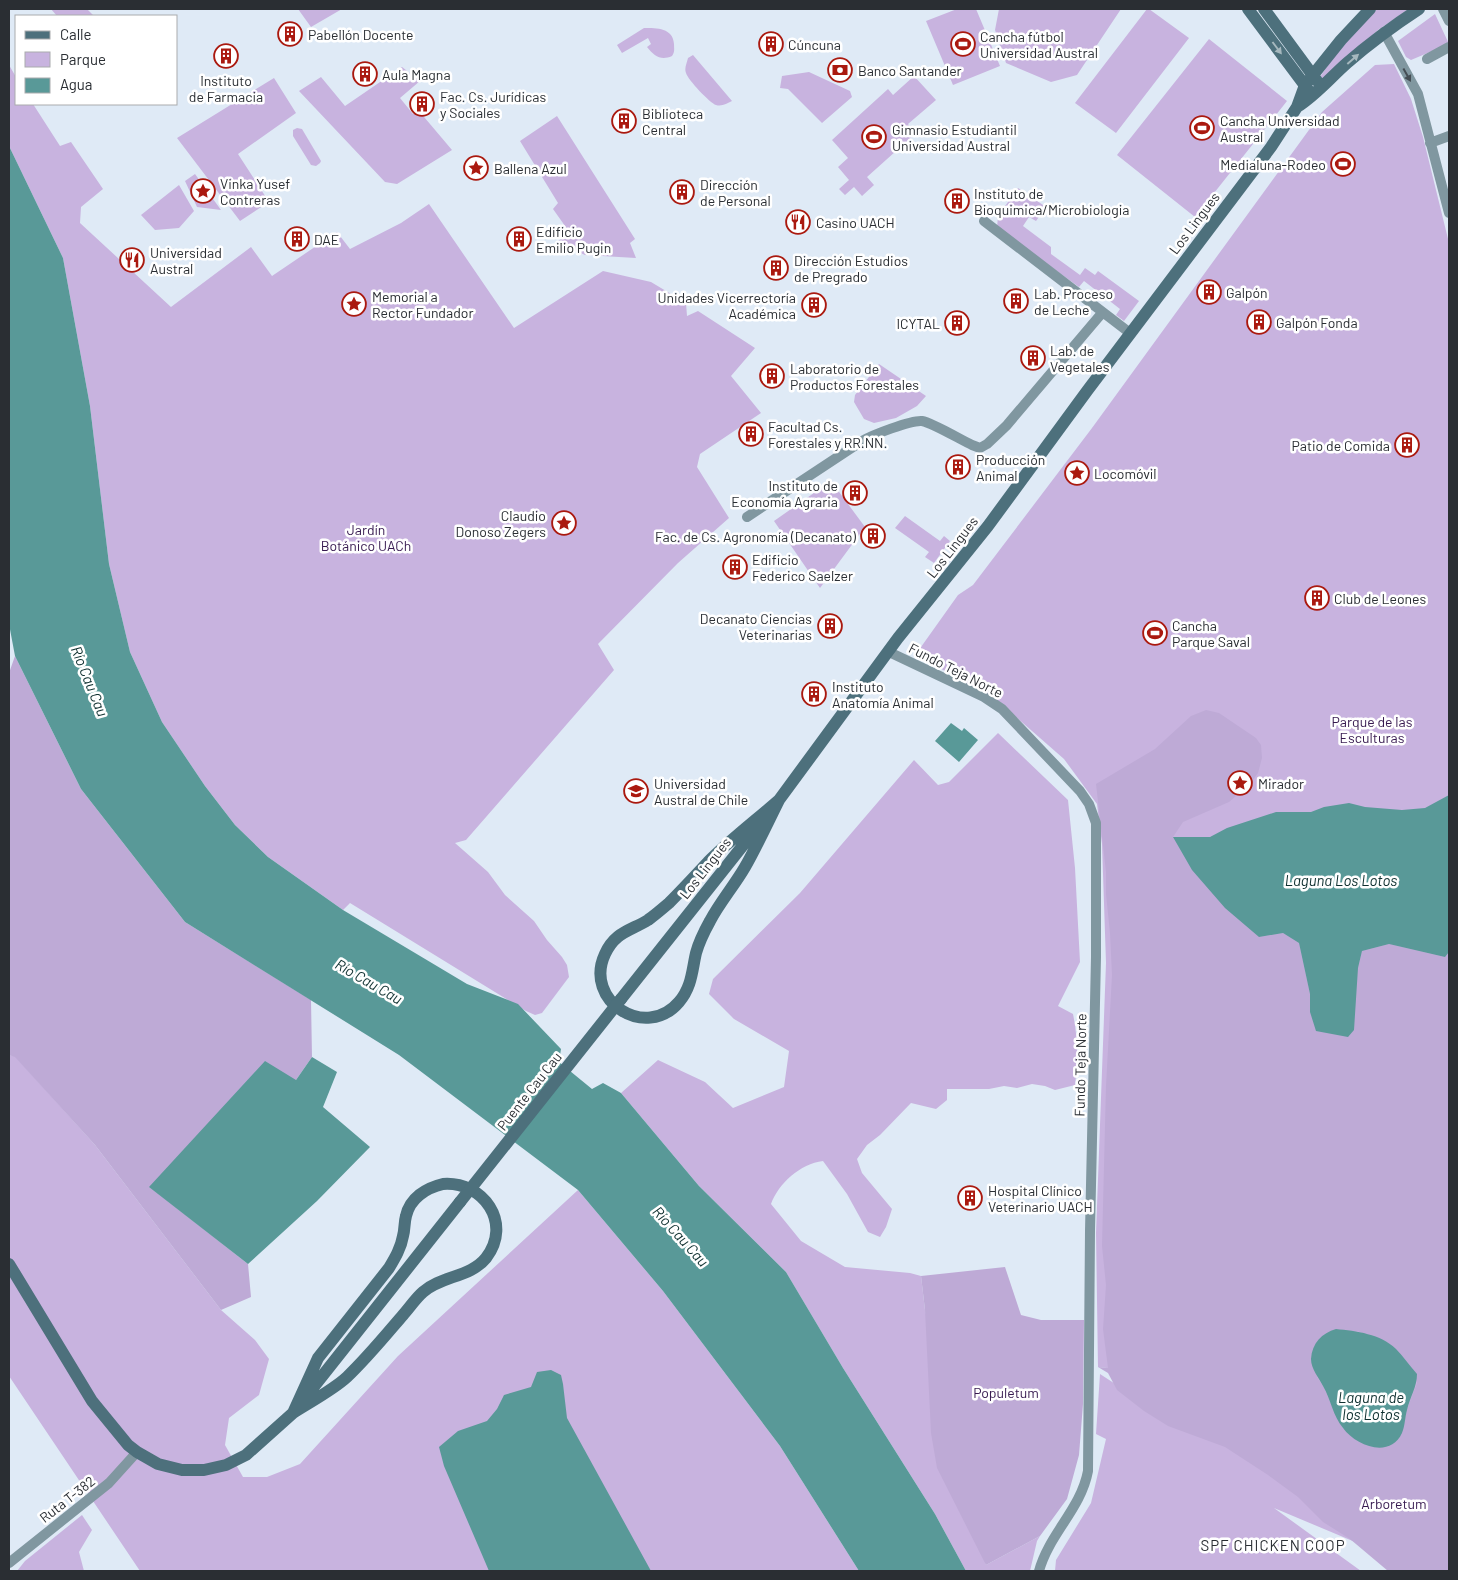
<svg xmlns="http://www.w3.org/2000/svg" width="1458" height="1580" viewBox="0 0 1458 1580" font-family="Barlow,sans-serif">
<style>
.green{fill:#c8b3df}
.forest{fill:#beaad6;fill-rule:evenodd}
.water{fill:#599998}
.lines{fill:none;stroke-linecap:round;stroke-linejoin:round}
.street{stroke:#8097a0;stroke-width:10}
.secondary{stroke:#4d707c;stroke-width:12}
.secondary-bridge{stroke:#4d707c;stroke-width:12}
.oneway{fill:#a6b8be}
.oneway2{fill:#444e54}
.labels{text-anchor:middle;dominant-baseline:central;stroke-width:5;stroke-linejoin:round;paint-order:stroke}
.poi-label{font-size:14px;fill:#2a2e33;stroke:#fff;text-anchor:start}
.street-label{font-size:14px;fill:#2a2e33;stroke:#fff}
.park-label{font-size:14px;fill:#36194f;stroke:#fff}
.water-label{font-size:15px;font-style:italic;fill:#0f3030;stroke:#fff}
.neighbourhood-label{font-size:15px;letter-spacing:1px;fill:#2a2e33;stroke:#fff}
</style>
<rect width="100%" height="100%" fill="#dfeaf6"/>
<path class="green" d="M51 9H87L94 16H57Z
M298 9H342L311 27Z
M957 9H976L1000 66 953 85 926 21Z
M999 9H1121L1077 75 1051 82 1006 63 995 30Z
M1147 9H1149L1189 38 1116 133 1075 103Z
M1377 9H1409L1378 30 1323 81 1320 77 1339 49Z
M1435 14 1449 44 1411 60 1406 57 1398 41Z
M644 28C657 28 673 28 674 44 674 49 675 52 672 56 661 61 654 56 647 47L651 44 648 38 622 53 617 45Z
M1209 39 1287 101 1195 217 1117 155Z
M693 55 732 101C727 103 722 107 716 105 710 103 688 80 686 73 684 68 687 63 688 58Z
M1394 64 1411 99 1423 137 1449 243V1571L1417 1568 1274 1508 1361 1571H1055L1056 1560 1091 1503 1106 1439 1096 1434 1100 1374 1152 1408 1307 1390 1098 1367 1096 1233 1106 963 1102 844 1097 804 1064 759 1001 704 916 654 958 595 973 585 1092 428 1322 112 1375 65Z
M9 65 16 77V104H33L60 146 71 142 103 189 81 207 80 223 171 307 251 247 272 276 337 232 350 249 401 223 429 204 514 328 603 271 651 282 686 303 687 316 698 311 755 348 731 376 761 413 700 454 697 467 729 518 678 563 598 644 614 670 466 840 455 843 488 872 505 895 534 921 547 940 562 957 567 965 569 977 542 1013 535 1015 526 1011 350 903 343 910 268 857 235 825 205 786 162 722 130 652 109 564 90 406 63 258 9 146Z
M402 67 420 81 400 98 413 114 419 111 452 150 397 184 385 182 299 91 321 77 345 106Z
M809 72 850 91 852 97 822 123 788 89 780 88 782 76Z
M914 76 936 100 908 124 915 134 867 177 874 185 862 196 854 187 845 195 839 189 849 180 838 167 848 158 832 140 888 89 893 95Z
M274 78 296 113 238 154 269 202 240 221 177 138Z
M557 116 635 239 630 243 636 258 585 255 557 242 570 233 553 209 558 203 520 141Z
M297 128 302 129 321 161 320 163 316 166 311 165 293 136V130Z
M195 174 221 210 197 207 185 181Z
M179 185 194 211 179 228 155 230 141 215Z
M1018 188 1046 207 1036 221 1029 217 1023 226 1051 247V254L1080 275 1085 268 1095 275 1098 271 1139 301 1124 321 1116 315 1120 309 1084 281 1079 287 997 228 998 216Z
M879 364 926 396 917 406 896 418 874 423 864 419 854 402 855 395Z
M831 481 865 527 820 588 774 521Z
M905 516 940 541 944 536 950 541 934 563 925 557 929 552 895 528Z
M998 733 1068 800 1075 868 1080 962 1058 1006 1073 1014C1078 1038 1078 1061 1075 1085L1055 1090 1045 1086 1032 1084 1017 1088 1004 1086 989 1089H947V1100L936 1109 911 1103 880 1135 867 1145 857 1159 862 1173 892 1209 886 1227 880 1237 868 1232 847 1194 823 1161C800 1164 779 1183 771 1204L801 1241 845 1267 910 1273 921 1276 925 1310 986 1565 1040 1536 1037 1541 1030 1571H966L935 1514 843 1368 786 1272 699 1186 621 1093 658 1060 705 1082 733 1108 784 1087 789 1051 734 1019 709 994 713 979 800 893 914 760 938 785 949 782Z
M9 1055 15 1056 95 1145 221 1310 255 1340 269 1359 259 1395 229 1418 225 1445 243 1477H267L300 1464 398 1356 578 1190 663 1291 780 1446 859 1571H140L9 1376Z
M82 1515 92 1530 79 1552 84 1571H17L25 1561Z"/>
<path class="forest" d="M15 656 81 789 185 922 311 1000 312 1057 296 1080 150 1187 248 1264 251 1297 221 1310 95 1145 15 1057 9 1055V673Z
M1206 710 1219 713 1256 738 1261 745 1262 758 1258 773 1250 784 1229 802 1183 822 1173 837 1259 937 1283 933 1299 943 1310 994V1012L1358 968 1362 951 1389 944 1445 957 1449 952V1571H1388L1350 1539 1323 1522 1298 1497 1268 1475 1225 1447 1168 1426 1144 1411 1117 1390 1108 1373 1098 1367 1108 1368 1103 1329 1106 1285 1102 1246 1106 1086 1112 975 1110 933 1106 894V872L1096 784 1155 749 1191 716ZM1357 1331 1384 1341 1409 1364 1417 1383 1407 1409 1402 1433 1343 1429 1323 1386 1317 1377Z
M1005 1267 1021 1315 1041 1320H1084L1083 1404 1079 1455 1067 1499 1040 1536 986 1565 937 1468 931 1433 925 1310 921 1276Z"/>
<path class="water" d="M9 146 63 258 90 406 109 564 130 652 162 722 205 786 235 825 268 857 343 910 467 984 518 1004 561 1049 559 1062 592 1089 603 1083 621 1093 699 1186 786 1272 843 1368 935 1514 966 1571H859L780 1446 663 1291 578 1190 399 1055 185 922 81 789 15 656 9 624Z
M951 723 962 731 964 728 978 740 959 762 935 741Z
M1449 795V952L1445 957 1389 944 1362 951 1358 968 1354 1030 1348 1037 1316 1031 1310 1012V994L1299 943 1283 933 1259 937 1225 908 1192 870 1173 837H1210L1227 828 1276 812H1311L1324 807 1349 803 1365 807 1402 810 1425 808Z
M312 1057 337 1072 323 1107 370 1147 317 1201 248 1264 149 1187 265 1061 296 1080Z
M1336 1329C1356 1331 1381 1334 1396 1349 1403 1356 1410 1366 1417 1374 1417 1387 1410 1397 1407 1410 1405 1417 1405 1426 1402 1433 1390 1459 1356 1446 1343 1428 1333 1416 1331 1400 1323 1386 1319 1378 1311 1369 1311 1359 1312 1343 1322 1333 1336 1329Z
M551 1370 561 1375 563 1384 567 1418 651 1571H489L444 1466 439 1447 458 1431 487 1421 497 1409 504 1395 531 1387 537 1372Z"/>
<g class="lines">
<path class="street" d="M1443 9 1449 21
M1384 32 1418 94 1449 213
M1427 59 1449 47
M1430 143 1449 136
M984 221 1130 333
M747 517 862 441C872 435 911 420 922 421 933 423 961 440 972 445L980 448 987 444 1007 425 1102 313
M889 652 984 697 1002 709 1080 791 1089 804 1096 823V957L1090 1231 1088 1471C1081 1509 1049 1534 1039 1571
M9 1563 109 1483 137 1452"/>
<path class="secondary" d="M1248 9 1309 91
M1264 9 1317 81
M1297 107C1316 95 1330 78 1347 63 1370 43 1393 26 1419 9
M779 800C768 822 757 846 745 867 734 886 720 902 710 921 705 930 699 942 696 953 692 970 692 987 679 1002 646 1041 583 1001 605 954 615 932 630 931 648 920 655 915 662 909 669 903 682 890 695 876 708 862 730 840 755 821 779 800Z
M621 999 779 800 898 638 988 526 1087 391 1271 147 1297 107 1305 85 1341 40 1370 9
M443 1184C483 1181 513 1223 486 1258 471 1277 441 1276 423 1292 416 1298 410 1307 403 1315 385 1336 367 1358 347 1377 333 1390 310 1402 293 1413L318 1358 389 1268C395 1258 401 1248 403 1236 405 1229 404 1223 406 1216 410 1198 426 1188 443 1184Z
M9 1264 92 1401 128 1445 137 1452 158 1464 182 1470H204L226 1465 246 1455 293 1413 460 1202"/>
<path class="secondary-bridge" d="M460 1202 621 999"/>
</g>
<defs><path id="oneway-solid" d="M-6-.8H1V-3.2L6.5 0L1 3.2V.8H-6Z" transform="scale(1.25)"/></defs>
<g class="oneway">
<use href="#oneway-solid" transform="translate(1277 48) rotate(53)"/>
<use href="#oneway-solid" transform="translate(1353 59) rotate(-41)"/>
</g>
<use class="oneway2" href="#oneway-solid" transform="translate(1407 75) rotate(61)"/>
<defs>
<g id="building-ring" transform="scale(1.25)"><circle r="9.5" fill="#fff" stroke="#aa190f" stroke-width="1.5"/><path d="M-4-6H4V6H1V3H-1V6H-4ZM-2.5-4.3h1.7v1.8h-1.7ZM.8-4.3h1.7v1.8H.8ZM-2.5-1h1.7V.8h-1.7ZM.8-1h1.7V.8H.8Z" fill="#aa190f"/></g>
<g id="stadium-ring" transform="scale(1.25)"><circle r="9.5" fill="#fff" stroke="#aa190f" stroke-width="1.5"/><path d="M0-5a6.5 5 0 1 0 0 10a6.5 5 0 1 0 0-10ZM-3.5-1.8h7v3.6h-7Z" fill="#aa190f"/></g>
<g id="bank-ring" transform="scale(1.25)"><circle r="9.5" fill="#fff" stroke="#aa190f" stroke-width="1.5"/><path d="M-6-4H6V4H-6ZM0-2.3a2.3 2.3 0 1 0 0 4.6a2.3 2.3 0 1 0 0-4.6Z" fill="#aa190f"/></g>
<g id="sight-ring" transform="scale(1.25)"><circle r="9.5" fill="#fff" stroke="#aa190f" stroke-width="1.5"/><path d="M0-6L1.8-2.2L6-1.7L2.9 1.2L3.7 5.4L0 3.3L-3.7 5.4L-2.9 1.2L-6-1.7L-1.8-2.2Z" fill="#aa190f"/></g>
<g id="restaurant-ring" transform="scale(1.25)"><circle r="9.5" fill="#fff" stroke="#aa190f" stroke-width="1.5"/><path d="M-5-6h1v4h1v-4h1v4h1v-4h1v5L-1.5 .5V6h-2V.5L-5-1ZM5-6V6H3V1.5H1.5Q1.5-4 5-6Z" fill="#aa190f"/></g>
<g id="university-ring" transform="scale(1.25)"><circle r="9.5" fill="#fff" stroke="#aa190f" stroke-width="1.5"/><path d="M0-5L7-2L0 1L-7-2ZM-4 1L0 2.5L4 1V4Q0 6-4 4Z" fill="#aa190f"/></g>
</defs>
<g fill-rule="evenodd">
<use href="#building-ring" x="290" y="34"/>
<use href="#building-ring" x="771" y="44"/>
<use href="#stadium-ring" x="963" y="44"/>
<use href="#building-ring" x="226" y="56"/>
<use href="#bank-ring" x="840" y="70"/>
<use href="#building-ring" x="365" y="74"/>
<use href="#building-ring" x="422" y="104"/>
<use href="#building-ring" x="624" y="121"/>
<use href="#stadium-ring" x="1202" y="128"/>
<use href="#stadium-ring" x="874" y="137"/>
<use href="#stadium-ring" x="1343" y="164"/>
<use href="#sight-ring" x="476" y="168"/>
<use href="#sight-ring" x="203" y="191"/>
<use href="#building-ring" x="682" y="192"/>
<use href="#building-ring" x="957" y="201"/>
<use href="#restaurant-ring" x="798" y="222"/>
<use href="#building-ring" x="297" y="239"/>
<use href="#building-ring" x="519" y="239"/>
<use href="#restaurant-ring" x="132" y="260"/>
<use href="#building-ring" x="776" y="268"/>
<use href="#building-ring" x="1209" y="292"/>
<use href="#building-ring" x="1016" y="301"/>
<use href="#sight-ring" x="354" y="304"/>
<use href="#building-ring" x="814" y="305"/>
<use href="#building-ring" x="1259" y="322"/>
<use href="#building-ring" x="957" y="323"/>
<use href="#building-ring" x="1033" y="358"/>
<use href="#building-ring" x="772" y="376"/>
<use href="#building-ring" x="751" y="434"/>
<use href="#building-ring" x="1407" y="445"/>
<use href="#building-ring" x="958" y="467"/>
<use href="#sight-ring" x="1077" y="473"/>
<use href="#building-ring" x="855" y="493"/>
<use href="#sight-ring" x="564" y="523"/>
<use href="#building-ring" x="873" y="536"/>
<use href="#building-ring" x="735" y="567"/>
<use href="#building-ring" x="1317" y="598"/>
<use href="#building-ring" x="830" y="626"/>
<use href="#stadium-ring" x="1155" y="633"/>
<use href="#building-ring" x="814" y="694"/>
<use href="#sight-ring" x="1240" y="783"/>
<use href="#university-ring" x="636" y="791"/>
<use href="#building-ring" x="970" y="1198"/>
</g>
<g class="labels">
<g class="poi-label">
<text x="308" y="34">Pabellón Docente</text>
<text x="980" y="36">Cancha fútbol<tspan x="980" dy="16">Universidad Austral</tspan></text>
<text x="788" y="44">Cúncuna</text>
<text x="858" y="70">Banco Santander</text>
<text x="382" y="74">Aula Magna</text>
<text x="226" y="80" text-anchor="middle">Instituto<tspan x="226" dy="16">de Farmacia</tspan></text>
<text x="440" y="96">Fac. Cs. Jurídicas<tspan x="440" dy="16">y Sociales</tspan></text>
<text x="642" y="113">Biblioteca<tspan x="642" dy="16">Central</tspan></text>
<text x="1220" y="120">Cancha Universidad<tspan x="1220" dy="16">Austral</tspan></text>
<text x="892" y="129">Gimnasio Estudiantil<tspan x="892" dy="16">Universidad Austral</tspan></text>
<text x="1326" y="164" text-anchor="end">Medialuna-Rodeo</text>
<text x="494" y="168">Ballena Azul</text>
<text x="220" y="183">Vinka Yusef<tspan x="220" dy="16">Contreras</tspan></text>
<text x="700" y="184">Dirección<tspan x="700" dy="16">de Personal</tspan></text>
<text x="974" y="193">Instituto de<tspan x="974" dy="16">Bioquimica/Microbiologia</tspan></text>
<text x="816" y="222">Casino UACH</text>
<text x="536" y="231">Edificio<tspan x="536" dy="16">Emilio Pugin</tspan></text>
<text x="314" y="239">DAE</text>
<text x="150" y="252">Universidad<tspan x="150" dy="16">Austral</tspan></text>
<text x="794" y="260">Dirección Estudios<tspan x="794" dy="16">de Pregrado</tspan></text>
<text x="1226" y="292">Galpón</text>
<text x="1034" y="293">Lab. Proceso<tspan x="1034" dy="16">de Leche</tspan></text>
<text x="372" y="296">Memorial a<tspan x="372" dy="16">Rector Fundador</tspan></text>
<text x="796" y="297" text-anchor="end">Unidades Vicerrectoría<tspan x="796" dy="16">Académica</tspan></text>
<text x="1276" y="322">Galpón Fonda</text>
<text x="940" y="323" text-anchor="end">ICYTAL</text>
<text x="1050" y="350">Lab. de<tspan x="1050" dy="16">Vegetales</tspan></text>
<text x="790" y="368">Laboratorio de<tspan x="790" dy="16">Productos Forestales</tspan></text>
<text x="768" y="426">Facultad Cs.<tspan x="768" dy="16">Forestales y RR.NN.</tspan></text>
<text x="1390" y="445" text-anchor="end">Patio de Comida</text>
<text x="976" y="459">Producción<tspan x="976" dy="16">Animal</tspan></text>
<text x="1094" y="473">Locomóvil</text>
<text x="838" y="485" text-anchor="end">Instituto de<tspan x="838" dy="16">Economía Agraria</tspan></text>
<text x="546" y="515" text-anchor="end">Claudio<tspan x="546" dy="16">Donoso Zegers</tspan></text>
<text x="856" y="536" text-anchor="end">Fac. de Cs. Agronomía (Decanato)</text>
<text x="752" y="559">Edificio<tspan x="752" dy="16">Federico Saelzer</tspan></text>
<text x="1334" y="598">Club de Leones</text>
<text x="812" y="618" text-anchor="end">Decanato Ciencias<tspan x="812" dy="16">Veterinarias</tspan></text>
<text x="1172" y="625">Cancha<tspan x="1172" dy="16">Parque Saval</tspan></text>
<text x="832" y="686">Instituto<tspan x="832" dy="16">Anatomía Animal</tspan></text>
<text x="654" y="783">Universidad<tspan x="654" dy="16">Austral de Chile</tspan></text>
<text x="1258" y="783">Mirador</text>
<text x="988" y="1190">Hospital Clínico<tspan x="988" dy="16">Veterinario UACH</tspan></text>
</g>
<g class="street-label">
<text transform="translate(1194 223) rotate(-53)">Los Lingues</text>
<text transform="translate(952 547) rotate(-52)">Los Lingues</text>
<text transform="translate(956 670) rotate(27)">Fundo Teja Norte</text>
<text transform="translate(705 868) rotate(-52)">Los Lingues</text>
<text transform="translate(1080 1065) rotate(-89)">Fundo Teja Norte</text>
<text transform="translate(529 1091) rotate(-52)">Puente Cau Cau</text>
<text transform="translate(67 1499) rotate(-38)">Ruta T-382</text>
</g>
<g class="park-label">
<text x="366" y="529">Jardín<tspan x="366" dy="16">Botánico UACh</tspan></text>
<text x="1372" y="721">Parque de las<tspan x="1372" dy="16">Esculturas</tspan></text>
<text x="1006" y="1392">Populetum</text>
<text x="1394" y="1503">Arboretum</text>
</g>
<g class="water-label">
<text transform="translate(90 681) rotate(68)">Río Cau Cau</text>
<text x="1341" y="880">Laguna Los Lotos</text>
<text transform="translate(369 981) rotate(30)">Río Cau Cau</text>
<text transform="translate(681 1236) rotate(48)">Río Cau Cau</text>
<text x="1371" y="1397">Laguna de<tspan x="1371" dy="17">los Lotos</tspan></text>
</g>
<g class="neighbourhood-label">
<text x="1273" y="1545">SPF CHICKEN COOP</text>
</g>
</g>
<rect width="1458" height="1580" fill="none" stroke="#2a2e33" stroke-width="20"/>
<rect x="15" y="15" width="162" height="90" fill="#ffffff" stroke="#aaabad"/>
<rect x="25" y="31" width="25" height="8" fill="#4d707c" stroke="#aaabad"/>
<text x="60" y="40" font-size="15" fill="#2a2e33">Calle</text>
<rect x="25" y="52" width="25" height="15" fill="#c8b3df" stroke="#aaabad"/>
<text x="60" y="65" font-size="15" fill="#2a2e33">Parque</text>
<rect x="25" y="78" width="25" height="15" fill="#599998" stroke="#aaabad"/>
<text x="60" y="90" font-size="15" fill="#2a2e33">Agua</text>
</svg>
